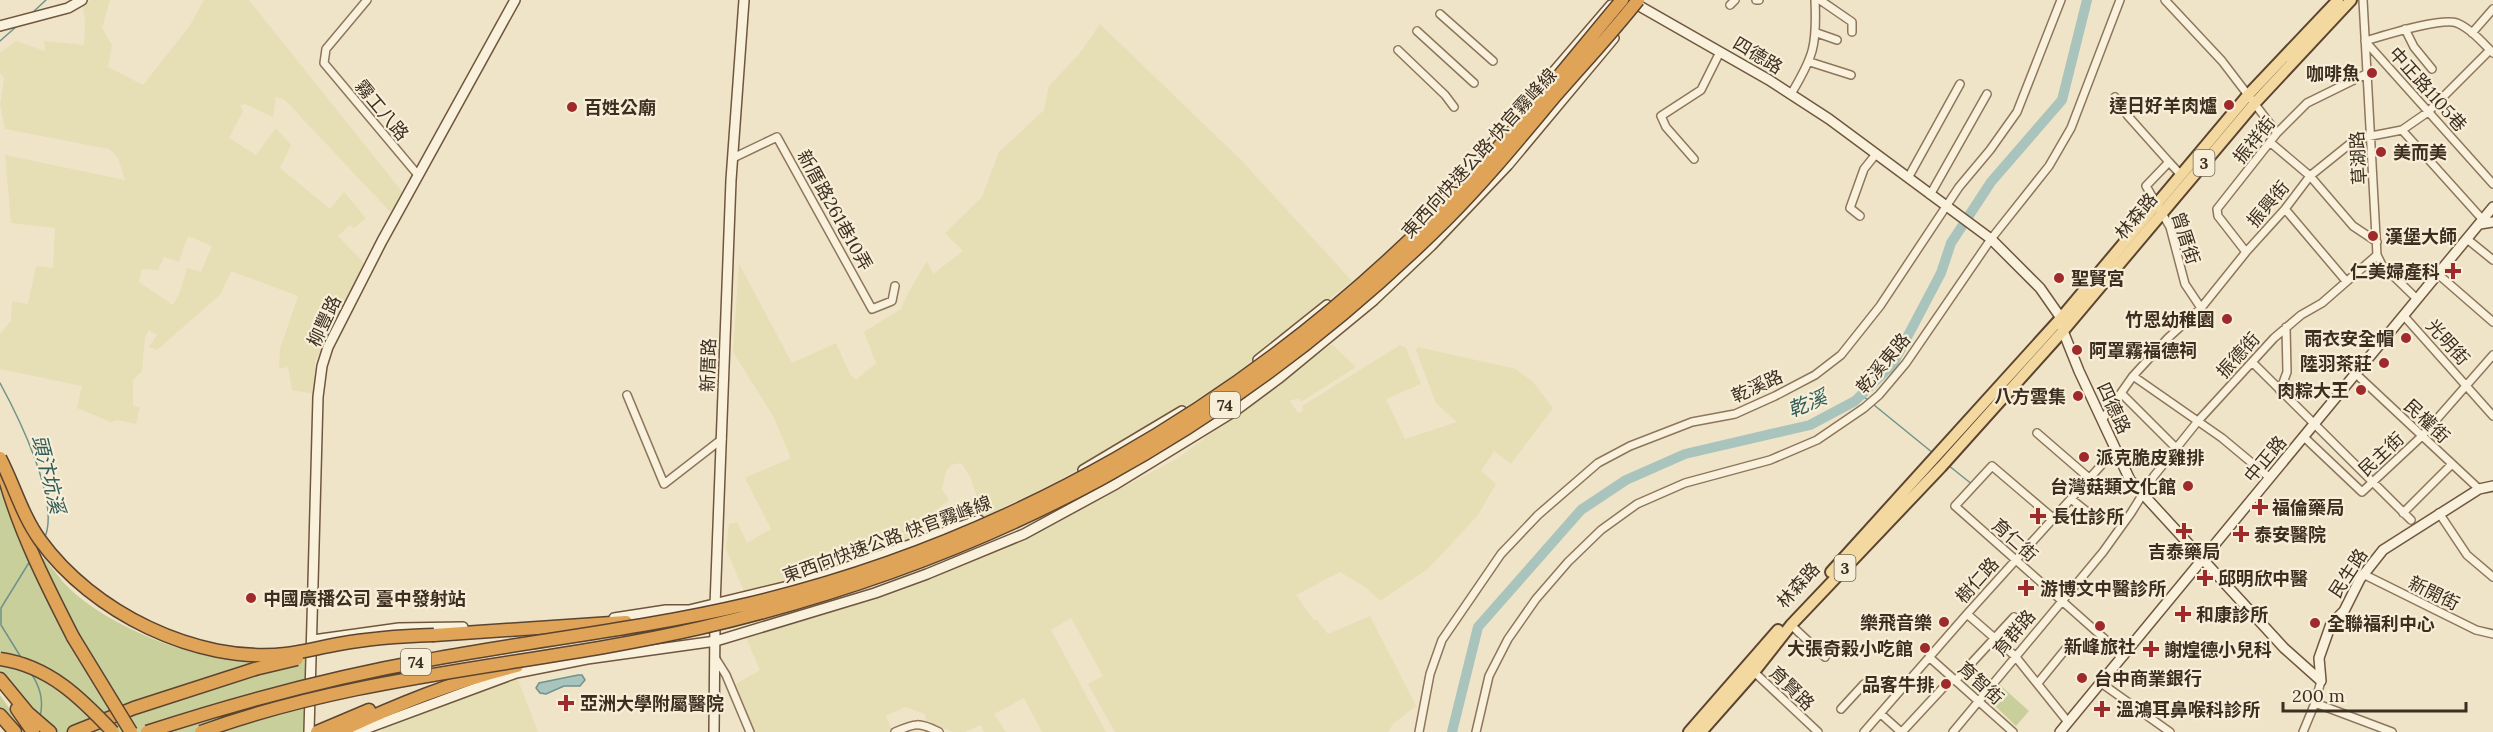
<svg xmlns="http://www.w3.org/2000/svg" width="2493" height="732" viewBox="0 0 2493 732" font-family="Lora,'Noto Sans TC',serif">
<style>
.farmland{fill:#e6deb5;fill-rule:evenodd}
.green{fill:#c9cf9b}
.water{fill:#a9c4bc;stroke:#6f938a;stroke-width:1.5}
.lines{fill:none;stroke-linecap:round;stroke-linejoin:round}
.stream{stroke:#6f938a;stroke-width:1.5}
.river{stroke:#a9c4bc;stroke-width:10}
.street-casing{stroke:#8d765c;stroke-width:10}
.secondary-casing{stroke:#6f573f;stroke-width:12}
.primary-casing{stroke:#5b4430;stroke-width:14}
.highway-casing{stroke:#5b4430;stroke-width:15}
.street{stroke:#faf1dc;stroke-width:7}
.secondary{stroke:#faf1dc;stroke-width:9}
.primary{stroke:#f3d9a0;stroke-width:10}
.highway{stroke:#e0a458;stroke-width:12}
.highway-bridge-casing{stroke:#5b4430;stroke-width:15;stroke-linecap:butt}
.highway-bridge{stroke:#e0a458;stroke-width:12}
.poi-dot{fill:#9e2a2b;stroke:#f7eed8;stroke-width:2}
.labels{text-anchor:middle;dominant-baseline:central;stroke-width:4.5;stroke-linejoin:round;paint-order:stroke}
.shield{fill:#f7eed8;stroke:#756857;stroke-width:1.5}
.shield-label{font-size:16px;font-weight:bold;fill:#3d2e20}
.street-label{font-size:18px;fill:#3d2e20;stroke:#f7eed8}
.poi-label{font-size:18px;font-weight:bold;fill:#3d2e20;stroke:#f7eed8;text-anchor:start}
.water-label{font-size:20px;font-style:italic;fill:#2f5d5a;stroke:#f7eed8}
</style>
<rect width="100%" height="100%" fill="#f0e4c8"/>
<path class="farmland" d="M90 0H110L102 28 112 45 108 67 143 85 189 27 204 0H249L404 194 395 217 285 100 276 97 273 117 245 104 240 105 243 111 229 138 256 155 276 128 291 145 280 168 330 209 344 192 366 218 354 228 350 225 338 236 366 265 315 361 314 394 292 390 288 367 279 369 280 349 298 296 231 271 221 294 157 350 149 347 157 335 149 330 145 337 142 371 133 380V406L140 407 136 424 117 420 111 422 77 408 82 386 0 369V334L11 321 12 301 28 304 36 266 53 268 55 228 11 223 5 155 125 180 118 158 109 149 5 129 0 105 4 77 0 74V53L16 41 45 51 44 41 84 45 85 23 83 6ZM188 236 212 246 201 272 187 268 180 292 173 305 139 282 142 269 158 270 164 257 179 262Z
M1100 24 1243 162 1352 281 1222 385 1058 481 962 527 950 505 977 497 970 476 961 463 951 465 946 471 942 489 949 500 929 516 936 535 822 573 744 591 726 549 729 524 737 522 747 543 771 529 745 478 791 458 773 416 733 352 739 264 792 363 836 343 850 374 856 380 876 363 864 332 901 309 908 293 927 261 933 274 963 251 945 233 982 197 999 152 1044 110 1049 86 1079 54Z
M1332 344 1356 367 1301 402 1299 398 1290 401 1298 413 1303 411 1302 406 1400 345 1406 348 1421 384 1386 399 1405 439 1457 422 1436 403 1416 350 1418 347 1516 369 1533 382 1553 408 1511 464 1494 451 1481 471 1496 484 1478 515 1429 568 1380 601 1365 587 1340 572 1296 595 1314 620H1317L1328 634 1370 616 1416 706 1393 724 1388 732H1115L1088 684 1103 676 1071 618 1051 630 1106 732H1042L1024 698 994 714 1006 732H984L981 725 965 732H953L926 721 925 714 905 707 886 716 892 730 889 732H755L736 684 760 670 746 638 898 592 1050 527 1178 458Z
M516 675 538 732H380L391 722Z"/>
<path class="green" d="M0 482 33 573 44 558C51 566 57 575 64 583 105 627 204 666 264 661 279 660 294 655 309 653L304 732H55L22 702 0 671Z
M2000 685 2029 711 2016 726 1991 702 1990 696Z
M0 695 26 732H19L0 712Z"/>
<path class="water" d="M578 675H582L585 680 580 686H564L546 694 540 693 536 688 539 683Z"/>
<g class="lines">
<path class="stream" d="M32 13 46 0
M0 41 17 26
M0 383C18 416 60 500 45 537
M1861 395 1868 400
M1874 405 1933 453
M1948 465 1973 485
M22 659 1 625V608L30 561
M31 673C40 687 44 700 40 717"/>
<path class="river" d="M1452 732 1478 627 1581 510 1626 480 1685 454 1810 425 1855 401 1893 364 1941 273 1951 243 1991 182 2062 100 2087 0"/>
<g class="street-casing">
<path id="street" d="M367 0 326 49 324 63 418 175
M1756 0H1759
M1820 0 1852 22V32
M2165 0 2222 61 2277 133
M2363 0 2377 255 2382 265 2417 299
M1730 5 1735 0
M1440 14 1493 61
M2405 29 2414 47 2432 69
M1417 31 1474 83
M1817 33 1837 40
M2472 33 2493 9
M1398 50 1445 95 1454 107
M2493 53C2482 42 2471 29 2457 23 2441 17 2383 36 2365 41L2493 184
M1810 62 1851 75
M1791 94C1814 56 1817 45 1815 0
M2115 97 2128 116 2169 162 2146 186 2170 227 2185 284 2201 308
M2402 130 2483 220
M2271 143 2310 176 2353 226 2377 242
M733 158 777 137 872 309 892 301 895 286
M1694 159 1666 127 1661 116 1701 90 1720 52
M2169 162 2181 175
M1908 178 1960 84
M1930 195 1987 94
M2285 209 2346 281
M1860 216 1850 208 1864 169 1876 154
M2467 239 2493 260
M2246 252 2218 216 2217 209 2277 133 2307 103 2368 73
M2439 275 2493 322
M2404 316 2493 416
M2253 363 2411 520
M2356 374 2479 489
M2133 376 2222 438 2270 478
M2280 391 2287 372 2286 327
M2122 394 2176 448
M627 395 664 484 722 439
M2102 420 2133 376 2168 338 2201 308 2246 252 2285 209 2310 176 2356 139 2402 130 2428 112 2490 50
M2037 433 2089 478
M2305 438 2362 492 2422 436 2493 355
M2071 499 2090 514
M2403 513 2452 464
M2439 513 2467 555 2493 577
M2053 518 1992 466 1955 506 2124 656
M2363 574 2476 630 2493 634
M1967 614 2015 656 2068 722
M1791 625 1825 657
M1929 657 2013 732
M716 659 726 675 750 732
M1752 670 1818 732
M1955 681 2014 617
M2038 683 2069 645
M2101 683 2170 732
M2315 703 2392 732
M1841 709 1864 684
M1881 714 1901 732
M895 732C915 723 919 722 939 732
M1419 732 1430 674 1442 640 1501 554 1538 515 1598 463 1630 446 1692 422 1735 414 1775 396 1815 375 1841 355 1880 306 1959 187 1990 150 2017 112 2061 0
M1476 732 1489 676 1508 639 1536 599 1568 562 1601 530 1637 504 1685 483 1770 460 1817 440 1864 408 1879 395 1906 363 1991 239 2049 166 2071 128 2120 0
M1864 732 1967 614 2115 450
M1902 732 1952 678
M1953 732 2103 552 2131 513 2154 476 2198 421 2274 338 2301 315 2322 303 2377 255
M2303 732 2315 703 2321 681"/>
</g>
<g class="secondary-casing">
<path id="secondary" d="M1629 0 1769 80 1829 119 1991 239 2040 288 2061 318 2063 331 2079 371 2130 480 2284 648 2321 681
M0 26 68 8 82 0
M2480 224 2493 222
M1413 228 1482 155 1611 5
M1258 360 1327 305
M1083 470 1182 411
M715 606 731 180 744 0
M614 618 666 610H689L809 581 979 520
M313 640 399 628 463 627
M2321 681 2319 658 2331 624 2344 611 2360 579 2383 550 2479 489 2493 486
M309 732 318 397 322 366 328 347 382 241 515 0
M357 732 516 673 587 659 716 641 875 593 927 574 1024 534 1116 484 1235 411 1278 379 1374 300 1431 246 1508 165 1614 38
M714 732 715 620
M2060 732 2493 207"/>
</g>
<g class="primary-casing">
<path id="primary" d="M1831 572 2061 318 2248 95 2338 0
M1689 732 1778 630
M1701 732 1754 672 1791 625 1941 467 2063 331 2254 104 2351 0"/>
</g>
<g class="highway-casing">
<path id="highway" d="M5 479C21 535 47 586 73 637
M434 635 626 622
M0 679 28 713 50 732
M17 709 33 732
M0 715 15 732
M74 732 134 708 255 669
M317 732 369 710
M338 732C396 705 454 681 517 666"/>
</g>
<use href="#street" class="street"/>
<use href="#secondary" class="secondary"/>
<use href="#primary" class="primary"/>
<use href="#highway" class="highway"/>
<g class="highway-bridge-casing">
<path id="highway-bridge" d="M0 458C14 485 22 515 40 540 92 612 196 664 286 654 304 652 321 647 339 644 371 638 402 636 434 635
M73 637 131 732
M0 659C49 666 81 698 113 732
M255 669 297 659
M147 732C239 702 333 677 428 660 535 640 642 629 748 604 1006 543 1243 406 1431 219 1500 151 1560 74 1622 0
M201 732C362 673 534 666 700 628 992 560 1232 432 1445 221 1485 181 1520 138 1556 95 1583 64 1612 33 1638 0"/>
</g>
<use href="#highway-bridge" class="highway-bridge"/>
</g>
<g class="poi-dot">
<circle cx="2372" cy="73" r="6"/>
<circle cx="2229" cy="105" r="6"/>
<circle cx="572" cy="107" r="6"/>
<circle cx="2381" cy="152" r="6"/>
<circle cx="2373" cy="236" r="6"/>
<path d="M2450 262h6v6h6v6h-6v6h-6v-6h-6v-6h6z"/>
<circle cx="2059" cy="278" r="6"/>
<circle cx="2227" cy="319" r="6"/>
<circle cx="2406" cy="338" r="6"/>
<circle cx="2077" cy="350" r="6"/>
<circle cx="2384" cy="363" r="6"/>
<circle cx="2361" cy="390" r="6"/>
<circle cx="2078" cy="396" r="6"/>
<circle cx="2084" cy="457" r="6"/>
<circle cx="2188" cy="486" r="6"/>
<path d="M2257 498h6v6h6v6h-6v6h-6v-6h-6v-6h6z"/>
<path d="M2035 507h6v6h6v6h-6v6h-6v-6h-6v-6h6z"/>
<path d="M2181 522h6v6h6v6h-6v6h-6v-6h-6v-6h6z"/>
<path d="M2238 525h6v6h6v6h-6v6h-6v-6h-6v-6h6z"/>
<path d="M2202 569h6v6h6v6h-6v6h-6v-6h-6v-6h6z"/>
<path d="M2023 579h6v6h6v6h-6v6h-6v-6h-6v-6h6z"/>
<circle cx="251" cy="598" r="6"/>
<path d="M2180 605h6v6h6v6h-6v6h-6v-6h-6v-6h6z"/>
<circle cx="1944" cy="622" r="6"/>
<circle cx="2315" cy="623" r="6"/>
<circle cx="2100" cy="626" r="6"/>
<circle cx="1925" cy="648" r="6"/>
<path d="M2148 640h6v6h6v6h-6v6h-6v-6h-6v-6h6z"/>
<circle cx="2082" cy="678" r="6"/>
<circle cx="1946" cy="684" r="6"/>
<path d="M563 694h6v6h6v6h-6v6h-6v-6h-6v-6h6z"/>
<path d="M2099 700h6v6h6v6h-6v6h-6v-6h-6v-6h6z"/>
</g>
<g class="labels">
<g class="shield">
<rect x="2193.5" y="150" width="21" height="26" rx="4.5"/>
<rect x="1210" y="392" width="30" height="26" rx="4.5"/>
<rect x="1834.5" y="555" width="21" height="26" rx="4.5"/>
<rect x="401" y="649" width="30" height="26" rx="4.5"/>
</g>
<g class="shield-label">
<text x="2204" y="163">3</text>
<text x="1225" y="405">74</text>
<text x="1845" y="568">3</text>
<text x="416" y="662">74</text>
</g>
<g class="street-label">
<text transform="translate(1758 55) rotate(31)">四德路</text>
<text transform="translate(2428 89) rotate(48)">中正路1105巷</text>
<text transform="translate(382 110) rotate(50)">霧工八路</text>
<text transform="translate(2254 140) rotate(-51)">振祥街</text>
<text transform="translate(1479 153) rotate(-48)">東西向快速公路 快官霧峰線</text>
<text transform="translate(2358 158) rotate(-93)">草湖路</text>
<text transform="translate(2268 204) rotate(-50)">振興街</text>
<text transform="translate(835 210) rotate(61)">新厝路261巷10弄</text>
<text transform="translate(2136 216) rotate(-50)">林森路</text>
<text transform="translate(2186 238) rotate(72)">曾厝街</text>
<text transform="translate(324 321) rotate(-65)">柳豐路</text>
<text transform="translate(2448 342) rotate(48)">光明街</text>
<text transform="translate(2238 355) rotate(-48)">振德街</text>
<text transform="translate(1883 363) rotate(-50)">乾溪東路</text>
<text transform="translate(708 365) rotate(-88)">新厝路</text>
<text transform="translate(1757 386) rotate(-24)">乾溪路</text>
<text transform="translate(2114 408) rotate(65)">四德路</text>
<text transform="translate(2427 421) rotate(43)">民權街</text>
<text transform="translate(2381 454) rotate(-43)">民主街</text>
<text transform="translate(2265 459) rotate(-50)">中正路</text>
<text transform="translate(887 539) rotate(-20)">東西向快速公路 快官霧峰線</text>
<text transform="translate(2015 540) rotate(42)">育仁街</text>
<text transform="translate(2348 573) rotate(-57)">民生路</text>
<text transform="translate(1977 580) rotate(-48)">樹仁路</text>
<text transform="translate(1798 585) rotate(-48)">林森路</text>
<text transform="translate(2434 593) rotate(26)">新開街</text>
<text transform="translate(2014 633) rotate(-50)">育群路</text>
<text transform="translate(1981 683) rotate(42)">育智街</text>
<text transform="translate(1792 688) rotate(44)">育賢路</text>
</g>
<g class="poi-label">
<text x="2360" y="73" text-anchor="end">咖啡魚</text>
<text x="2217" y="105" text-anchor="end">達日好羊肉爐</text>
<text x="584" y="107">百姓公廟</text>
<text x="2393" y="152">美而美</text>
<text x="2385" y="236">漢堡大師</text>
<text x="2440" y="271" text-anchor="end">仁美婦產科</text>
<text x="2071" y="278">聖賢宮</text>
<text x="2215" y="319" text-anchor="end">竹恩幼稚園</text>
<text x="2394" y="338" text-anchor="end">雨衣安全帽</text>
<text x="2089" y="350">阿罩霧福德祠</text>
<text x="2372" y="363" text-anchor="end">陸羽茶莊</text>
<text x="2349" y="390" text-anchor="end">肉粽大王</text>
<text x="2066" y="396" text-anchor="end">八方雲集</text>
<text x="2096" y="457">派克脆皮雞排</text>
<text x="2176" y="486" text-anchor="end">台灣菇類文化館</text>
<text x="2272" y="507">福倫藥局</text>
<text x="2052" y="516">長仕診所</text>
<text x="2254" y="534">泰安醫院</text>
<text x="2184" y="551" text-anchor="middle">吉泰藥局</text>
<text x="2218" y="578">邱明欣中醫</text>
<text x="2040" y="588">游博文中醫診所</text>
<text x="263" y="598">中國廣播公司 臺中發射站</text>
<text x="2196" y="614">和康診所</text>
<text x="1932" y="622" text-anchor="end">樂飛音樂</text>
<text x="2327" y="623">全聯福利中心</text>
<text x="2100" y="646" text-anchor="middle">新峰旅社</text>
<text x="1913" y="648" text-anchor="end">大張奇榖小吃館</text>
<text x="2164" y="649">謝煌德小兒科</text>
<text x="2094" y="678">台中商業銀行</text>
<text x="1934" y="684" text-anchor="end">品客牛排</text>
<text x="580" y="703">亞洲大學附屬醫院</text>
<text x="2116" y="709">溫鴻耳鼻喉科診所</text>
</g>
<g class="water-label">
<text transform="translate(1807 403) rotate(-22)">乾溪</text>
<text transform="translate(49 474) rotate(76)">頭汴坑溪</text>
</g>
</g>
<path d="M2283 702v9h183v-9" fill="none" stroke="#3d2e20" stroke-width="3"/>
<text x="2292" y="702" font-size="18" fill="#3d2e20" stroke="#f7eed8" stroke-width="4.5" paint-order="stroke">200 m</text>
</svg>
